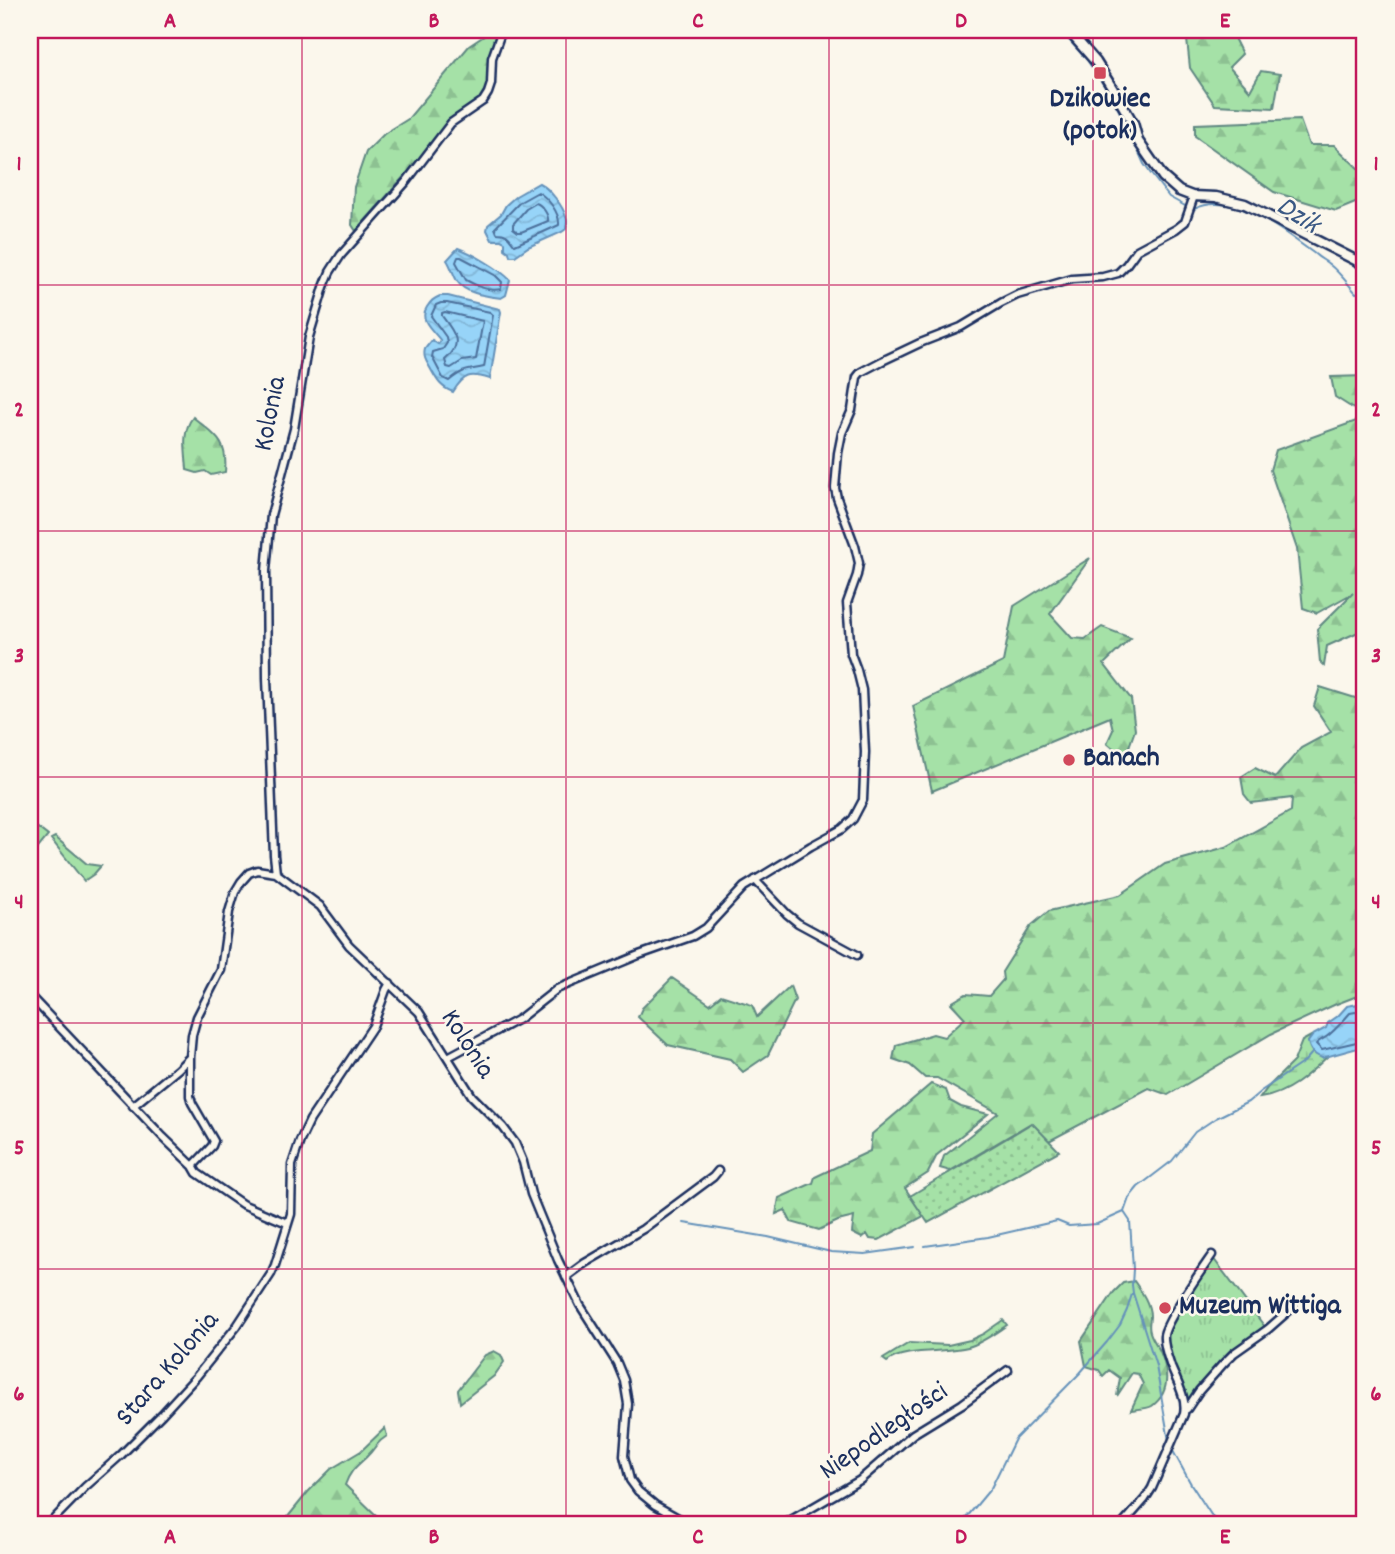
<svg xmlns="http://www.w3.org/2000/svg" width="1395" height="1554" viewBox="0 0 1395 1554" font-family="Dekko,sans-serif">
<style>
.grass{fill:url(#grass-tufts);stroke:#608882;stroke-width:2}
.forest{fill:url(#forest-firs);stroke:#608882;stroke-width:2}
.wetland{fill:url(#wetland-marsh);stroke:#608882;stroke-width:2}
.garden{fill:url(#garden-dots);stroke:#608882;stroke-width:2}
.water{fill:url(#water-waves);stroke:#6592ba;stroke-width:2}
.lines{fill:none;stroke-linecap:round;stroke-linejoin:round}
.shore{stroke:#4d719c;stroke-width:2}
.stream{stroke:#6592ba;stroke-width:2}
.street-casing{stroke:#1b2f5e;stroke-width:11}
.secondary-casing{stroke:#1b2f5e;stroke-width:13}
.street{stroke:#fbf7ec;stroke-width:6}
.secondary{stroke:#fbf7ec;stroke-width:8}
.grid{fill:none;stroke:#c2185b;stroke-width:2;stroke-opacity:0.55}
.poi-dot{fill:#d1495b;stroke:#fbf7ec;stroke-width:2.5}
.labels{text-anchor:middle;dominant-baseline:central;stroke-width:5;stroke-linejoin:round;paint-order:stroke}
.poi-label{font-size:28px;font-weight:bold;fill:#1b2f5e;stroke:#fbf7ec;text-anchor:start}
.street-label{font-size:28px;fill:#1b2f5e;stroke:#fbf7ec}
.water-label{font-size:30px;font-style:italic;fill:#3a5884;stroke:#fbf7ec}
.neatline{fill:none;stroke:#c2185b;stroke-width:2.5}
.grid-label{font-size:23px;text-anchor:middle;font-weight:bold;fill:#c2185b}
</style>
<defs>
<pattern id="grass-tufts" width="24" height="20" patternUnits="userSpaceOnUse" patternTransform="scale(1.75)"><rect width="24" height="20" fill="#a5e1a7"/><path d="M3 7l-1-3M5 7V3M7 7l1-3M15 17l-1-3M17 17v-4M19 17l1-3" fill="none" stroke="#8dc192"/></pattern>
<pattern id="forest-firs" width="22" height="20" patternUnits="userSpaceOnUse" patternTransform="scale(1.75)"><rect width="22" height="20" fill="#a5e1a7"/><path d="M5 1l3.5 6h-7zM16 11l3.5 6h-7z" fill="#8dc192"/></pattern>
<pattern id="wetland-marsh" width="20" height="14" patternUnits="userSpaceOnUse" patternTransform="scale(1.75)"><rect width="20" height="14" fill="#a5e1a7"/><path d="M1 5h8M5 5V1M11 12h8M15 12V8" fill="none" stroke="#8dc192"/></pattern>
<pattern id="garden-dots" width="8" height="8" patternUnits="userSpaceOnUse" patternTransform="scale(1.75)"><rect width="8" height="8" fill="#a5e1a7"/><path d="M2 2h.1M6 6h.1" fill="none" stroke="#8dc192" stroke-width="1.8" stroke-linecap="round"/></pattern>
<pattern id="water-waves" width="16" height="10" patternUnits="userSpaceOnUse" patternTransform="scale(1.75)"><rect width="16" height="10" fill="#97d4f8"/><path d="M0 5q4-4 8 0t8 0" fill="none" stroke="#82b6d7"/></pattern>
</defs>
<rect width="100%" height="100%" fill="#fbf7ec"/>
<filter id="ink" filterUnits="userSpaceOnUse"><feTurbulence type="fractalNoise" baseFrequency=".0143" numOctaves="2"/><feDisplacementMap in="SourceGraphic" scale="14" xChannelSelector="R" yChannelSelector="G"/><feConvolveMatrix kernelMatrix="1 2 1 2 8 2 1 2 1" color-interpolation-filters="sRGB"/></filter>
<g filter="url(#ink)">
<path class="grass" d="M1213 1258 1265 1327 1219 1362 1188 1400C1178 1381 1165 1355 1168 1332Z
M1003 1320 1007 1325C995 1333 982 1343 968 1347 946 1353 903 1348 887 1362L883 1359 909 1343 948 1345 970 1340 983 1334Z"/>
<path class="forest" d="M493 30H498L491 48 487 85 481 98 450 119 428 149 356 231 352 225 354 187 366 152 384 134 408 119 469 46Z
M1186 30H1230L1242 54 1229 67 1250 91 1261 71 1280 74 1274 108 1215 105 1190 68Z
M1300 120 1309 145H1334L1365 175V199L1336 211 1274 192 1195 136V124Z
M1365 376V629L1327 646 1324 666 1320 662 1317 629 1353 593 1317 613 1303 608 1297 549 1270 470 1276 450 1362 419 1357 411 1335 397 1331 377Z
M193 417C215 436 228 440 225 472L211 475 205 471 197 473 187 470C186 452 181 432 193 417Z
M1090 558 1050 614 1072 638 1085 639 1102 627 1131 638 1104 664 1131 699 1135 730 1125 758 1107 743 1113 730 1110 717 932 791 913 706 1003 662 1014 606Z
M1320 687 1365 701V993L1334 1005 1271 1034 1168 1095 1149 1088 1049 1141 1031 1123 950 1171 940 1168 944 1156 998 1113 937 1078H925L910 1065 893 1059 896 1045 933 1034 944 1037 965 1018 951 1003 966 994 989 996 1003 980 1002 972 1031 926 1049 911 1120 895 1165 864 1226 847 1291 811 1292 798 1251 803 1244 794 1241 777 1255 768 1275 778 1301 748 1331 732 1314 706Z
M30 822 48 836 30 858Z
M55 837 87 864 101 866 94 874 84 881 51 839Z
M672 978 710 1004 721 995 752 1005 757 1017 790 986 795 1000 768 1055 743 1072 730 1059 668 1045 638 1017 642 1008Z
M931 1084 946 1090 950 1101 961 1107 988 1114 937 1155 928 1173 905 1188 924 1216 879 1240 870 1239 867 1234 862 1238 852 1233 854 1217 838 1221 819 1230 791 1222 785 1210 776 1214 779 1198 813 1183 815 1177 870 1151 872 1134Z
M1134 1281C1141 1291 1150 1303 1150 1316 1150 1321 1148 1326 1150 1332 1152 1339 1157 1345 1160 1351 1168 1370 1171 1392 1152 1406 1147 1409 1137 1409 1131 1410L1143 1384 1138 1374 1132 1373 1117 1396 1120 1378 1109 1370 1103 1376 1099 1370 1086 1366 1081 1341 1114 1292 1123 1283Z
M494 1351 501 1355 504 1362 494 1376 460 1403 458 1390 485 1355Z
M385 1428 387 1436C377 1442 378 1444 371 1452 359 1466 352 1466 345 1485L378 1517 363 1524H282L308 1492 331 1469 361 1451Z"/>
<path class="wetland" d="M1313 1035 1308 1042 1322 1057 1329 1055C1309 1074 1289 1094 1260 1098L1268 1087 1294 1061 1302 1041Z"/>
<path class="garden" d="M1032 1123 1059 1151 928 1223 910 1196Z"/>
<path class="water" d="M539 183C549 188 563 206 566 217 568 221 566 225 566 229L562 232 528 247 515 256H510L509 252 505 249V242L501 240H492L487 230 488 225 501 214 506 205 516 196Z
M458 248C472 253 500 269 510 280L506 295 501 298C487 296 465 294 457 281 453 274 451 266 447 260Z
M440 296H448L500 309 501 312 490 379C470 373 464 374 453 392 439 387 436 378 429 366 426 361 423 356 425 349 427 346 430 343 432 340L438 344 441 341C433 330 418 320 427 307 431 301 433 299 440 296Z
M1365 999V1046L1322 1058C1313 1054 1310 1051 1308 1042L1313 1035 1326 1028 1328 1023 1338 1016 1347 1006 1358 1004Z"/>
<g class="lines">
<path class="shore" d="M538 192C548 198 560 213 559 225L515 245C509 238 508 233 497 233L495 228 520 202Z
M536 203C542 205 549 215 548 221L521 232H518L513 228V224L526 209Z
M458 257H461L495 275 502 282 501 289C489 292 477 286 466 280L456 262Z
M441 303H447L490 312 493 315 484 367C468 371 464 368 449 381L443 378 432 357 433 352 443 349 447 343 446 337 431 316 436 305Z
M445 312 483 321 476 359 462 361 451 368 447 367 445 360C464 344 455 333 442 316V313Z
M1365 1008 1361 1011 1350 1013C1344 1020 1337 1028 1330 1034 1325 1039 1320 1039 1316 1044L1322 1050 1365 1040"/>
<path class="stream" d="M1060 30 1087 60 1113 99 1128 128 1144 164 1151 174 1169 197 1187 207
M1194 209C1234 189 1286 233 1316 255 1320 259 1326 261 1330 265 1339 272 1348 284 1356 293L1365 291
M684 1223 768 1237 831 1252 865 1254 915 1247
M925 1246 988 1237 1057 1221 1069 1226 1097 1224 1124 1212
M1169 1441 1156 1366 1133 1293 1132 1285 1133 1269 1130 1221 1124 1212 1129 1198 1138 1187 1172 1161 1195 1132 1216 1118 1248 1102 1261 1091 1304 1062 1313 1052
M1173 1446V1451L1191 1484 1217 1524
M1152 1493 1173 1451
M963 1524 966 1518 991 1488 1015 1439 1080 1373 1107 1342 1120 1325 1127 1310 1132 1294"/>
<g class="street-casing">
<path id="street" d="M502 30 492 58 491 84 488 93 483 101 451 123 406 182 341 255 330 272 324 287 309 337 294 429 271 515 266 571 267 678 274 855 276 873 320 906 349 945 419 1012 472 1096 503 1127 515 1143 523 1162 531 1194 558 1260 580 1305 617 1363 624 1380 628 1404 624 1456 630 1480 638 1491 655 1505 689 1524
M755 880 787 914 798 923 857 955
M30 996 163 1137 193 1166 197 1173 242 1204 287 1223
M190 1057V1096L192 1103 214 1141 212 1146 193 1166
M448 1057 519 1019 557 989 639 955 693 936 706 928 744 887 811 846 842 829 853 819 863 800 865 752 862 690 857 670 851 654 847 603 857 575 859 563 855 546 837 498 835 488 838 453 842 433 852 410 857 377 861 372 882 361 920 343 961 327 1001 303 1017 295 1072 279 1103 277 1118 273 1126 265 1137 250 1176 229 1185 222 1194 196
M133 1106 178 1069 190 1057 192 1035 197 1017 221 970 229 912 235 892 241 882 249 873 257 870 276 873
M566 1277 585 1263 643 1229 713 1177 718 1171
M1187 1409 1199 1391 1223 1364 1234 1353 1268 1329 1293 1307
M49 1524 85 1487 121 1455 162 1414 196 1377 237 1326 271 1274 275 1265 291 1214 292 1165 300 1141 310 1120 373 1026 386 990 390 983
M784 1524 860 1480 913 1434 962 1404 1008 1370
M1123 1524 1145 1499 1152 1488 1184 1414C1187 1398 1177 1382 1171 1367 1168 1358 1163 1345 1164 1335 1166 1320 1201 1271 1212 1255"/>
</g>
<g class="secondary-casing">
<path id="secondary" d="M1068 30 1096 62 1119 99 1133 123 1138 141 1163 177 1179 191 1192 196 1216 197 1245 204 1365 265
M1360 1524 1365 1521"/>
</g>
<use href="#street" class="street"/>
<use href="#secondary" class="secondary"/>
</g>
</g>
<path class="grid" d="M302 30V1524M566 30V1524M829 30V1524M1093 30V1524M30 285H1365M30 531H1365M30 777H1365M30 1023H1365M30 1269H1365"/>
<g class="poi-dot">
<rect x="1093" y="66" width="14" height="14" rx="3.5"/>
<circle cx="1069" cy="760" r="7"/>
<circle cx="1165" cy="1308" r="7"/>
</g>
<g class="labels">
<g class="poi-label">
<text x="1100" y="101" text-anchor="middle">Dzikowiec<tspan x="1100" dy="32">(potok)</tspan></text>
<text x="1083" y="760">Banach</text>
<text x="1179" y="1308">Muzeum Wittiga</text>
</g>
<g class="street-label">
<text transform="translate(272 414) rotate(-79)">Kolonia</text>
<text transform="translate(466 1045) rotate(57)">Kolonia</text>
<text transform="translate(169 1370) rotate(-49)">Stara Kolonia</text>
<text transform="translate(885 1433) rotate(-35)">Niepodległości</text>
</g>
<g class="water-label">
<text transform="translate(1297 217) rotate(33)">Dzik</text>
</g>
</g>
<rect width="1395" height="1554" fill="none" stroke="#fbf7ec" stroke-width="77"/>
<rect x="38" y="38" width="1318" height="1478" class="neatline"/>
<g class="grid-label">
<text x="170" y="27">A</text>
<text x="434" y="27">B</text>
<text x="698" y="27">C</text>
<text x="961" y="27">D</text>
<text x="1225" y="27">E</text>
<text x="19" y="170">1</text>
<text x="1376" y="170">1</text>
<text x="19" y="416">2</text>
<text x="1376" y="416">2</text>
<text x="19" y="662">3</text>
<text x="1376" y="662">3</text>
<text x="19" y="908">4</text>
<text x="1376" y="908">4</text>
<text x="19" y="1154">5</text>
<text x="1376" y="1154">5</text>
<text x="19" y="1400">6</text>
<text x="1376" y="1400">6</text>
<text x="170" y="1543">A</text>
<text x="434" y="1543">B</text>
<text x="698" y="1543">C</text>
<text x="961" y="1543">D</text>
<text x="1225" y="1543">E</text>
</g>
</svg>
